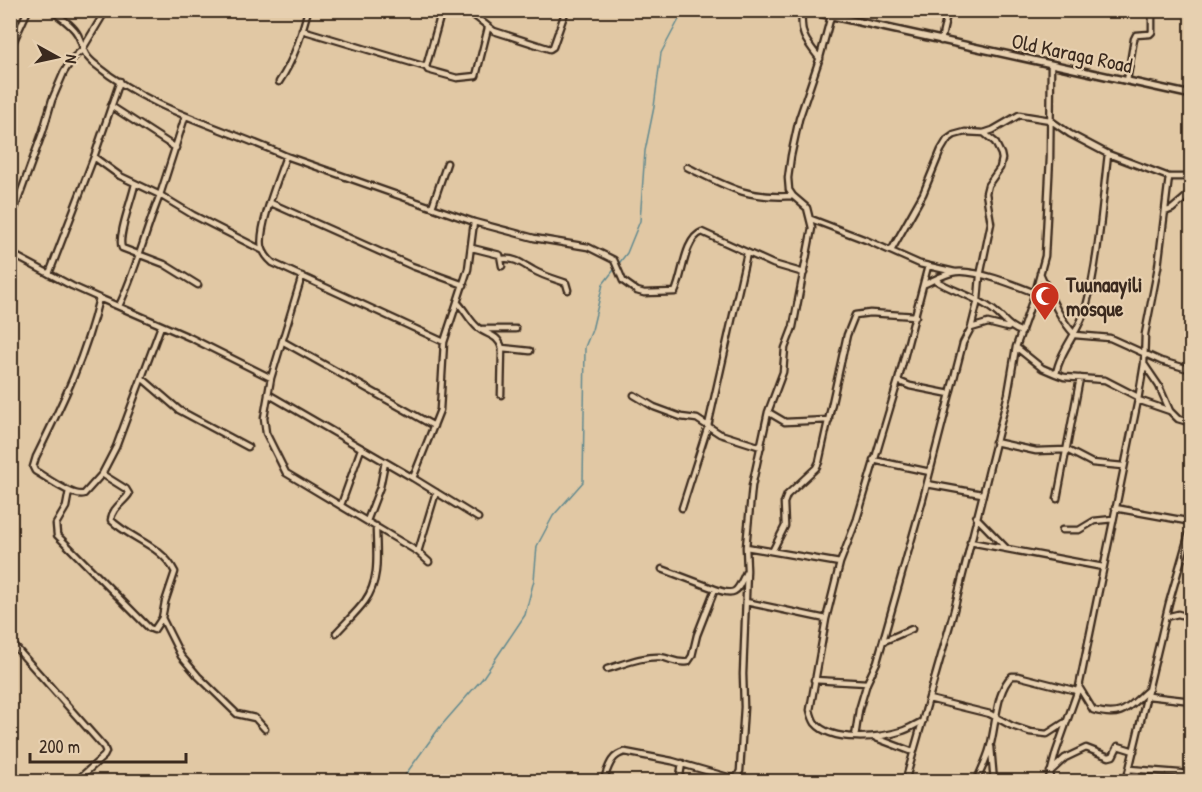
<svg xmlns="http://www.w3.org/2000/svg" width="1202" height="792" viewBox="0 0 1202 792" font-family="'Patrick Hand',sans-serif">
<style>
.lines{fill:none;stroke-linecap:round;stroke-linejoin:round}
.stream{stroke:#638a8f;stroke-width:1.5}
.minor-casing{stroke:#3b2a1e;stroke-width:9}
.tertiary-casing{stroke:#3b2a1e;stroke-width:10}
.minor{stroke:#e7d0b0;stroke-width:4.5}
.tertiary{stroke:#e7d0b0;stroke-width:5}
.labels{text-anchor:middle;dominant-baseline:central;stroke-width:4.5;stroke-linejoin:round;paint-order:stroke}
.street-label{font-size:21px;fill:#3b2a1e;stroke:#e7d0b0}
.poi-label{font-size:21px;font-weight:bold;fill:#3b2a1e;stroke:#e7d0b0;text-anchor:start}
</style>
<rect width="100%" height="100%" fill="#e1c8a4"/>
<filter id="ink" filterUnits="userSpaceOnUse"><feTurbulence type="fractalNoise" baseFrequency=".0167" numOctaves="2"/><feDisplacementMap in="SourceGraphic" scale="12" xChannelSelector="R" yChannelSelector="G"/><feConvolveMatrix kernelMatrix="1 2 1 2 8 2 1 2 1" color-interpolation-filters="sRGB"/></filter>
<g filter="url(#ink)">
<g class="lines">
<path class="stream" d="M400 782 440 727 482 679 525 615 534 580 537 546 553 516 583 482 585 347 592 330 603 284 627 253 640 221 645 151 654 107 661 53 684 10"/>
<g class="minor-casing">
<path id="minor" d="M51 10C60 17 73 25 78 35 85 49 81 53 96 65 152 111 222 127 286 156L474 222 468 269 444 342 440 410 413 478
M442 10 426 67 428 70 457 78 476 76 488 28
M462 10 472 14 494 31 550 49 553 47 566 10
M802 10C800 35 805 40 820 59
M302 30 426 67
M941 41 948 10
M10 49 28 10
M1127 81 1134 39 1136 35 1150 34 1152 32V11
M279 82C294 60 301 36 308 10
M111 106 176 148
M286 156C279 177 258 227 262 247 264 254 267 258 273 263L444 342
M94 157 120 176 160 195 185 117
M687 167C728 187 746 199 793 196
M1169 177H1192
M135 184C132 199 117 237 122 248L164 264 198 285
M271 203 412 266 464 285
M432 207 447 163
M1165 212 1172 209 1192 192
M811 219 866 240 920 264 955 272
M10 222 43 131 52 100 64 72 73 58 82 50 106 10
M474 222 534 238 588 247 614 260 623 281 637 291 644 293 675 292C683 276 684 239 702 232L773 264 804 273
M472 248 500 255 502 266
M891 251 923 194 941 150 947 140 954 135 965 132 984 133 993 130 1019 115 1050 120 1070 134 1108 154 1169 177 1158 267 1145 334 1144 364 1138 400 1079 687 1056 752 1048 782
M10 253 72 286 99 298C85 358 63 402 36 457L33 467 35 471C46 477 72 497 84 494L102 474 116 447 161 326
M502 259C515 257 524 265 533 270 543 276 555 279 566 283L568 290
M1040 273C1050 295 1058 317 1075 335L1110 338 1161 361 1192 370
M49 274 94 157 120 81
M302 276 271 378 264 418 266 433 286 473 418 552 429 562
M935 280C954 292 975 296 993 310 1005 319 1007 327 1022 332
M925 284C934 280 946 273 956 272 978 270 1015 285 1035 293
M99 298 191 338 271 378
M458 303C465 310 469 320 477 327 487 336 497 333 502 348L530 351
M119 306C136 271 145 232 160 195L193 215 262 250
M971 328 988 323 1008 328
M482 329H516
M282 341 434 426
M1016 347 1042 368 1056 374 1064 377 1105 380 1138 397
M1144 364 1159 386 1170 411
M1056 374C1060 350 1080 331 1086 307 1099 258 1102 204 1108 154
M143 379 179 410 248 447
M898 381 910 386 950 394
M268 394 413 478 478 518
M501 395 502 348
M634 395 654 407 681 417 697 419 720 434 761 447
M1138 400 1170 411 1178 419 1192 423
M768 412 785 422 829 420
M995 442 1036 451 1067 450 1092 463 1123 466
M873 460 930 472
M927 484 982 494
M69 491 66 507 56 524 57 535 149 628 154 630 162 618 165 602 175 572C162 545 130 539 111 520 112 508 123 503 129 494L126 489 102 474
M1057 499 1080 378
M341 505 361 449
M682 508 708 426 747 253
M1115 508 1192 522
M976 517 1007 549
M367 521 380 487 385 462
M1062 530H1079L1094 521 1113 519
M970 542 1103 567
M746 547 840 563
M773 550 785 526 784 503 787 495 816 468 819 462 847 335 855 315 870 313 916 316
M418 552 436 492
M662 569 715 589
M746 602 826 619
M1166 617 1178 614 1192 618
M162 618 181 656 198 676 237 714 255 718 265 729
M336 633C346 622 357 612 365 601 381 579 376 551 376 526
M10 641 104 747 106 752 104 756 75 782
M884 641 912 629
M607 669C624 664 643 656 660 657 671 658 675 664 688 662L692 656 697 635 715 589C737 597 737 591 746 572
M814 680 867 683 877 662 923 499 963 343 971 328 978 300 980 276 991 223 986 193 988 185 1000 168 1002 159 1001 154 995 142 984 133
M1079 687 1093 710C1123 719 1128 707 1149 689
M1148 696 1192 701
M929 699 990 714 1012 726 1030 732 1047 734 1064 723
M923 721C916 724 909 729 902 731 880 738 832 743 815 723 813 720 811 714 810 710L826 619 840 563 857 519 898 381 928 266
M855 737 859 710 867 683
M876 738 913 752
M991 747 994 782
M1129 769 1192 774
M1050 772 1065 758 1086 748 1109 757 1113 756 1118 746 1134 751
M603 782C608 769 610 755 625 752L672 761 731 778 737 777 740 771 744 707 743 674 747 570 746 547 752 486 768 412 783 372 785 348 793 327 812 228 807 208 793 196 789 190 788 178 791 156 799 119 820 57 831 16
M679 782 682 763
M905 782 953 614 1008 394 1016 347 1035 293 1045 256 1050 158 1051 65
M976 782C981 770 987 759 990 747 996 726 996 690 1012 676H1018L1077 691
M1126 782 1169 603 1192 523"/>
</g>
<g class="tertiary-casing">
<path id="tertiary" d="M805 10 1192 95"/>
</g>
<use href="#minor" class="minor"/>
<use href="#tertiary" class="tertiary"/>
</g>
</g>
<defs>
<g id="mosque-pin" transform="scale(1.5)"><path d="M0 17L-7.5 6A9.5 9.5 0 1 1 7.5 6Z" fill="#c8321e" stroke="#e7d0b0"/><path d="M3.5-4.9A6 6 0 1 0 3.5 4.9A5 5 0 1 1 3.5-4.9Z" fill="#fff"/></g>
</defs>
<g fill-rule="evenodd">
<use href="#mosque-pin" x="1045" y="296"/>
</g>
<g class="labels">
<g class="street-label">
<text transform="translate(1072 53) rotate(12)">Old Karaga Road</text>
</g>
<g class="poi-label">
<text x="1066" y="284">Tuunaayili<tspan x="1066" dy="24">mosque</tspan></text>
</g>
</g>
<rect width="1202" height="792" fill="none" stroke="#e7d0b0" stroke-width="36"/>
<rect x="18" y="18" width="1166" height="756" fill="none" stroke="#3b2a1e" stroke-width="2" filter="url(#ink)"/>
<g transform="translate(57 57) rotate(98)" stroke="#e7d0b0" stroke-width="4.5" paint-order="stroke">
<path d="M0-4.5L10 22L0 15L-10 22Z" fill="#3b2a1e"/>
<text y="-9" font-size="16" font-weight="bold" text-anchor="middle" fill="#3b2a1e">N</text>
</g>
<path d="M30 753v9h156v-9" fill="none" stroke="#3b2a1e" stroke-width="3"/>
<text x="39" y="753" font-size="18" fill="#3b2a1e" stroke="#e7d0b0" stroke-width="4.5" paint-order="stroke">200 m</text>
</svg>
